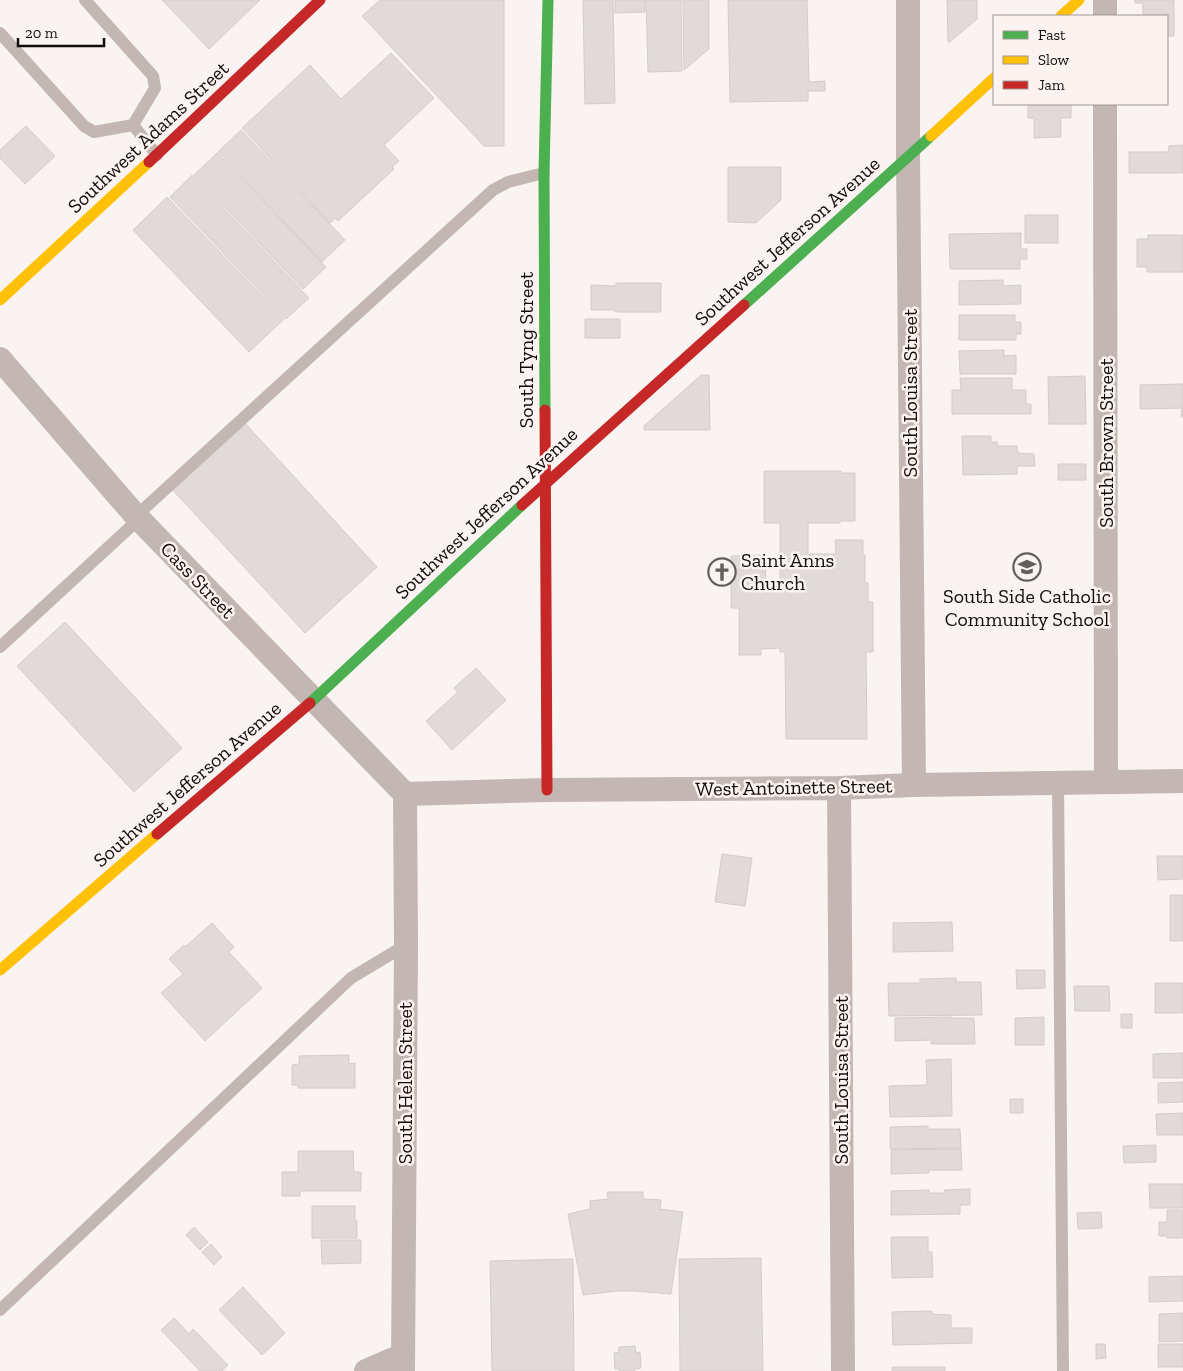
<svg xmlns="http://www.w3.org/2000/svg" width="1183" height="1371" viewBox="0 0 1183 1371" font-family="'Zilla Slab',serif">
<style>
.building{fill:#e2dad9;stroke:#d4ccca}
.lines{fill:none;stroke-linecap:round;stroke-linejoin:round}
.lane{stroke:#c3b6b3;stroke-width:12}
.street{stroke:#c3b6b3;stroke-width:24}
.fast{stroke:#4caf50;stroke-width:11}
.slow{stroke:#ffc107;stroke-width:11}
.jam{stroke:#c62828;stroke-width:11}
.labels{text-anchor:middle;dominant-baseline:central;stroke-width:5;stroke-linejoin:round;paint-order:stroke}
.street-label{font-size:20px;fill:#130b09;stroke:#fcf2ef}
.poi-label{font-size:20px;fill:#130b09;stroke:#fcf2ef;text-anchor:start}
</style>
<rect width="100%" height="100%" fill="#f9f3f2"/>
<path class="building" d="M162 0H260L209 49Z
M380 0H504V146H484L362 16Z
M583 0H613L615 103 585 104Z
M615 0H645V12L615 13Z
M646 0H681L682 71 648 72Z
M683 0H709V49L684 70Z
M728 0H807L809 82 825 81V91H808V101L730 102Z
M947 0H977V19L950 42H948Z
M1135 0H1174V36H1167V16H1143V3H1135Z
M391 53 434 98 384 145 399 161 392 167 394 169 338 221 335 218 330 223 242 128 310 65 341 99Z
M1028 104H1071V118H1061V137L1034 138V118H1028Z
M26 126 55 156 25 184 0 158V150Z
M241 130 345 240 322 262 218 152Z
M1183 145V173H1129V152H1168L1169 146Z
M217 153 326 267 303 289 194 175Z
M728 167H781V200L756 223 728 222Z
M192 175 309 298 286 319 170 197Z
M167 197 284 319 249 352 133 230Z
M1025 215H1058V243H1025Z
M1021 233V249H1027V259H1020V269H950L949 234Z
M1148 235H1183V272H1147V267H1137V239H1148Z
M1003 280V286L1021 285V304L959 305V281Z
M616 283H661V312H615V310H591V285L616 286Z
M959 315H1015V322H1021V334H1016V340H959Z
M585 319H620V338H585Z
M1004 350V356L1016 355V374H960L959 351Z
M701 375H709L710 430H644V426Z
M1085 376 1086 424H1049L1048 377Z
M960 378H1012V390H1026V404H1031V414H952V390H961Z
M1183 384V417H1181L1182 408 1140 409V385Z
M244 422 377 567 305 633 171 488Z
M962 436H991V442H997V446H1017L1018 453 1034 454 1035 466H1017V474L963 475Z
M1058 464H1086V480H1058Z
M764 471H841V473H855V521H840V523H808V554H836L835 540H863V555H865V583H868V602H873V652H866L867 739H786L785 652H780V648L761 649V655H739V608H731V556L765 555 766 585H780V523H764Z
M65 622 182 748 134 792 17 666Z
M476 668 506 700 452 750 426 721 458 692 454 688Z
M722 854 752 858 745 906 715 902Z
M1157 856H1183V879L1158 880Z
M1170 895H1183V941H1170Z
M952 922 953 951 893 952V923Z
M212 923 234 947 229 952 262 988 205 1041 161 993 183 974 169 959 184 945 185 947Z
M1016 970H1045V988L1017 989Z
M956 978V982H981L982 1015 889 1016 888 983H920V979Z
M1155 983H1183V1013H1155Z
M1074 986H1109L1110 1011H1075Z
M1121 1014H1132V1028H1121Z
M951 1017V1018H974L975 1044H931V1040L895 1041V1018Z
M1044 1017V1045H1015V1018Z
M1183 1053V1078H1153V1054Z
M349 1055V1064L355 1063V1088H298V1085H292V1065L299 1064V1056Z
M951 1059 952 1116 890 1117 889 1086 927 1085 926 1060Z
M1183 1082V1102L1158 1103V1083Z
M1010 1099H1023V1113H1010Z
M1183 1113V1135H1157L1156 1114Z
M928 1126V1129H960L961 1148 890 1149V1127Z
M1156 1145V1162L1124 1163 1123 1146Z
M961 1149 962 1170H929V1173L891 1174V1150Z
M298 1151H353L354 1172H361V1191H300V1196H282V1172H298Z
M1149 1184H1183V1208H1150Z
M970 1189V1205H960V1214L891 1215V1191L929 1190V1193H945L944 1190Z
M607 1192H643V1199L661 1200 660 1209 683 1212 671 1294 635 1291H617L583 1295 568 1214 590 1209V1201L608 1199Z
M312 1206H355V1221H357V1238H312Z
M1167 1210H1183V1238H1167V1236H1159V1222H1167Z
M1101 1212 1102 1228 1078 1229 1077 1213Z
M194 1227 208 1242 200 1250 186 1235Z
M891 1237H928V1252H932L933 1277 892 1278Z
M321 1240H361V1263L322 1264Z
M211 1244 222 1257 214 1265 202 1252Z
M761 1258 763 1371H680L679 1259Z
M573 1259 574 1371H492L490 1261Z
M1183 1276V1301L1149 1302V1277Z
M243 1287 285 1333 262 1355 219 1310Z
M932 1311V1314L951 1315V1328H972V1343L893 1345 892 1312Z
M1183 1313V1341L1159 1342V1314Z
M174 1318 189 1334 193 1329 228 1365 222 1371H200L161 1330Z
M1096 1344H1105L1106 1358 1096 1359Z
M1158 1344H1183V1367H1158Z
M635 1346 636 1353 640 1352 641 1368 635 1369V1371H619V1369H615L614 1353 619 1352V1347Z
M892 1367H945V1371H892Z"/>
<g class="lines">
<path class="lane" d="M85 0 153 76 155 88 133 125 157 155
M0 33 84 126 94 132 133 125
M136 516 493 190 508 182 544 173
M0 647 139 519
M1058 782 1063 1371
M0 1310 351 978 406 945"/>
<path class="street" d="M908 0V158L914 785
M1105 0V16
M1105 104 1106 782
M0 359 136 516 405 794
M839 788 843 1371
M405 794 547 790 839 788 914 785 1183 781
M366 1371 403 1355
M403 1371 406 945 405 794"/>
<path class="fast" d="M744 305 931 136
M545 410 544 173 548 0
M310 703 522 505"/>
<path class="slow" d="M1061 16 1079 0
M931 136 994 78
M0 300 149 162
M0 970 157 834"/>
<path class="jam" d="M149 162 320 0
M545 410 547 790
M522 505 744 305
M157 834 310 703"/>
</g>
<defs>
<g id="school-ring" transform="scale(1.4375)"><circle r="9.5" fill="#fcf2ef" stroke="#645c5b" stroke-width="1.5"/><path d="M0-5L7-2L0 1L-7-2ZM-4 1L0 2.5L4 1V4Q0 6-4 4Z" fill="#645c5b"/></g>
<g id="church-ring" transform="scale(1.4375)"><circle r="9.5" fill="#fcf2ef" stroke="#645c5b" stroke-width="1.5"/><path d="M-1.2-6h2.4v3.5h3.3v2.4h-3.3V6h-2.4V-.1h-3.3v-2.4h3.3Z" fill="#645c5b"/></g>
</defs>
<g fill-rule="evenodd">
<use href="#school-ring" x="1027" y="567"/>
<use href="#church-ring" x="722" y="572"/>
</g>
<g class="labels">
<g class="street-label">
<text transform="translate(148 137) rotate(-43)">Southwest Adams Street</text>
<text transform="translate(787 241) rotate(-42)">Southwest Jefferson Avenue</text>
<text transform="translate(526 350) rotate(-90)">South Tyng Street</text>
<text transform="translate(910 393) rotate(-90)">South Louisa Street</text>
<text transform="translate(1106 443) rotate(-90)">South Brown Street</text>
<text transform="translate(486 513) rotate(-43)">Southwest Jefferson Avenue</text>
<text transform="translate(198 580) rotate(46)">Cass Street</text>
<text transform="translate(187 784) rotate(-41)">Southwest Jefferson Avenue</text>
<text transform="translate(794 787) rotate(-1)">West Antoinette Street</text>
<text transform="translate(841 1080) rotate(-90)">South Louisa Street</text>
<text transform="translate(405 1083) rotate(-90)">South Helen Street</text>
</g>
<g class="poi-label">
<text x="741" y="560">Saint Anns<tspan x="741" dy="23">Church</tspan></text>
<text x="1027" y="596" text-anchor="middle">South Side Catholic<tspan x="1027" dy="23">Community School</tspan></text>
</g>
</g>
<rect x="993" y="15" width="175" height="90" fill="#fcf2ef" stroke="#9f9693"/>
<rect x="1003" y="31" width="25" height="8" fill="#4caf50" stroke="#9f9693"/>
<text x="1038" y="40" font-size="15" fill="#130b09">Fast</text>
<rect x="1003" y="56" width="25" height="8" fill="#ffc107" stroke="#9f9693"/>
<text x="1038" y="65" font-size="15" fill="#130b09">Slow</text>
<rect x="1003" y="81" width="25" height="8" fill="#c62828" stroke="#9f9693"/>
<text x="1038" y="90" font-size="15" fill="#130b09">Jam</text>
<path d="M18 38v8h86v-8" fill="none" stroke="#130b09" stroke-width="2.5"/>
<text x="25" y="38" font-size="15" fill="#130b09" stroke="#fcf2ef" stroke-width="4" paint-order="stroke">20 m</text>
</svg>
